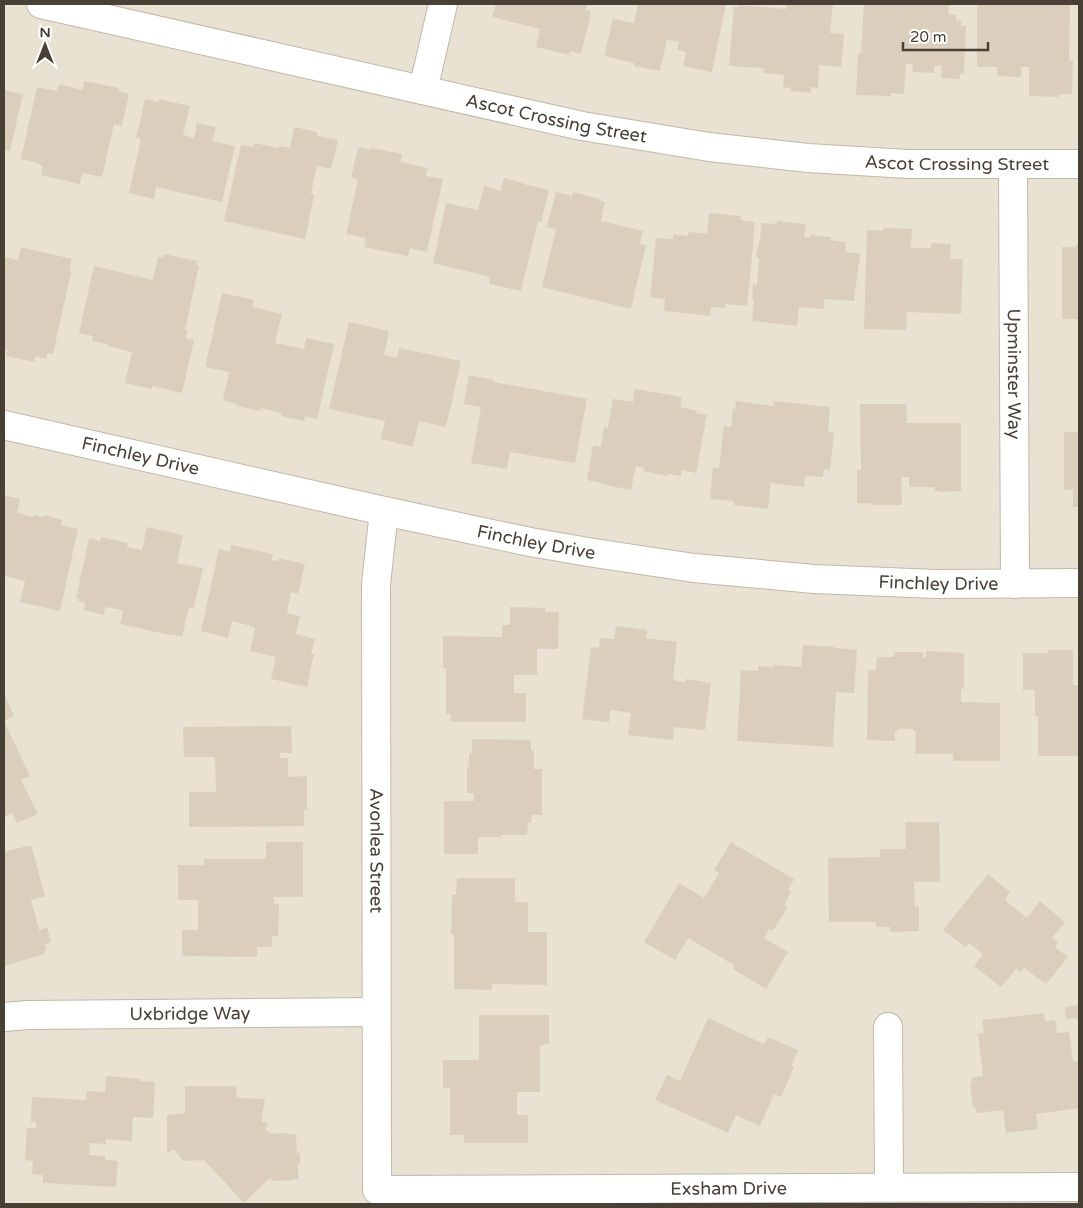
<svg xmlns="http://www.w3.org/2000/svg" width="1083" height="1208" viewBox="0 0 1083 1208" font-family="'Varela Round',sans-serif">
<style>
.residential{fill:#e9e2d3}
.building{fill:#dbcebd}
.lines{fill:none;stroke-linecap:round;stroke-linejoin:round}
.minor-casing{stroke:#c1b8a7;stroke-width:30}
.minor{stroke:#fff;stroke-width:28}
.labels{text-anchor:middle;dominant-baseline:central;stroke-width:4;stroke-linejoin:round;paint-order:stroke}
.street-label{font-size:18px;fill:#484034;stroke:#fff}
</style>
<rect width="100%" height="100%" fill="#f5f0e6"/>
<path class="residential" d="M4 4H1079V1204H4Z"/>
<path class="building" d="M496 4H587L586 10 591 12 581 54 570 51 569 55 536 47 540 29 492 17Z
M638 4H726L712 72 683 66 686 52 677 50 679 42 667 40 660 71 634 66V63L604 56 613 19 634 23Z
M787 4H833L830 33 844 34 841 67 819 65 818 88 811 87V93L791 91V88L783 87 784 75 763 73 764 68 729 66 734 7H739V5L786 9Z
M864 4H949L948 14 956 15V20L961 21V26H966L964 74H960V79L941 78 942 66H934V73L912 72 913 64H906L904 94 891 93V96L856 95 858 53H861Z
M977 4H1070L1069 61H1073L1072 94H1059V97L1029 96V67H1021V77L997 76V67H977Z
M84 81 119 88 118 91 129 94 122 126 114 124 102 177 82 173 80 184 41 175 43 166 38 164V163L21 159 37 87 57 91 59 84 82 90Z
M4 90 23 94 10 151 4 149Z
M145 99 159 102V99L190 106 183 135 194 138 197 123 216 127 212 141 235 146 222 202 156 187 154 199 129 193 141 139 136 138Z
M294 127 317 132V136L338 140 331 169 317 166 311 194 314 195 305 239 224 221 241 145 254 147V143L278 148 279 146 290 148Z
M358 147 371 150V148L402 154 401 162 428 168 426 176 443 179 427 252 410 248 408 256 364 247 366 238 346 234 358 179 351 178Z
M504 178 523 183V184L549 190 541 222 538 221 521 291 489 284 490 277 433 263 446 203 478 210 484 186 501 191Z
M556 192 572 196 573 192 600 199 599 200 605 202 601 221 643 231 640 244 646 245 631 309 542 287 556 229 547 227Z
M709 213 741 216 740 220 755 222 753 237H754L747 306 725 304V308L711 307 710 316 664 311 665 299 650 297 656 238 673 239V234L688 236 689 232 707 234Z
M777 221 806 224 804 237 810 238V235L831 237 830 240 846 242 845 252 860 254 854 301 824 299V309L799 307 797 326 752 321 754 300 752 299 753 284 757 285 759 258 756 257 758 245H759L762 223 777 224Z
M883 228 912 229 911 248H931V243L951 244 950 259H963L961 314 907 312 906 330 864 329 867 230 883 231Z
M1076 245H1079V319H1062V247H1076Z
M21 247 72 259 69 271 71 272 53 354 48 353 46 359 36 356 34 362 6 356 7 350 4 349V257L18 260Z
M164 254 197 261 196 265 199 266 185 330H188L186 338 194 340 182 393 152 386V389L125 383 132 352 108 346 109 344 92 341 93 336 79 333 94 266 153 280 158 257 163 258Z
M222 293 254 300 252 307 282 314 275 343 304 349 306 338 334 344 317 419 305 416 304 421 281 416V413L261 408 260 411 237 406V404L223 400 229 372 205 367Z
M349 322 389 331 384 355 397 358 399 348 461 361 446 427 419 421 413 447 381 439 385 421 329 409Z
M469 375 494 380V382L587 399 575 463 510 452 507 469 471 463 481 407 464 404Z
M635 389 682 397 680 407 697 411 696 413 707 415 696 473 682 470 681 476 669 474 668 476 643 471 644 468 636 466 631 490 601 484 602 483 587 480 593 445 601 447 604 427 608 428 613 399 633 402Z
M736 401 773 406 774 401 830 407 828 432 834 433 830 470 824 469 823 477 805 476 804 487 771 483 768 509 734 505V501L710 499 713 467 719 468 724 426 731 427 733 409H735Z
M860 404H906L907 423H961V491L939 492V491H935V487H909V477H901L902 505H871V503H857V470H861Z
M1064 432H1079V507H1073V490H1064Z
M4 495 20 499 17 513 33 517 34 515 44 517V515L62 520 61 525 78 529 60 611 20 602 25 581 4 576Z
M147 527 183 535 177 563 203 568 194 608 189 607 182 637 170 634V635L120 624 123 610 105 607 104 615 84 610 85 603 78 601 79 599 76 598 89 538 100 541 101 537 128 543 127 547 142 550Z
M231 545 273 554 272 560 279 561V558L305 564 298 594 291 592 287 613 300 616 296 634 315 639 311 654H314L307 687 271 679 276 657 250 651 255 628 251 627V626L232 621 228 638 201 631 219 549 230 552Z
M510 607 545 608V612H559L558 649H537V675H514V693H526V722H451V714H446V668H443V636L502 637V625H510Z
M616 626 647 630 646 638 677 642 673 680 685 682V679L711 683 705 730 674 727 673 740 628 735 631 713 611 710 609 722 582 719 591 647 599 648 600 638 614 639Z
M803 645 835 647 834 648 857 650 854 693 836 692 833 747 737 741 741 670 758 671V666L773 667V665L801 667Z
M1048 650H1073V685H1079V756H1038V716H1035V690H1023V653H1048Z
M926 651 964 653V689H961V702L1000 703V761H953V754H915L916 731H913V729H898V731H895V741L867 740 868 670H876L877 657H894V652H923V657H926Z
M4 694 14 716 4 721 30 776 21 780 38 814 17 823 12 813 4 817Z
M291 726 292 753H280V758H288V777L307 776V810H304V826L189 827V792H216L215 757H184L183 727Z
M472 739 531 740V751H534V769H542V815H532L531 823H528L527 835H501V837H478V854H444V801H474V793H467V767H469V753H472Z
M905 822H939L940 882H914L915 907H919V931L890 932V927H876V922H829L828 858 880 857V849H906Z
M266 842H303V897H274V904H279L278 936H272V947H257V957L182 956V930H198V900H178V865H204V859H266Z
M731 842 794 879 788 890 791 892 784 905 788 907 773 931 769 929 764 938 788 952 766 989 733 969 734 965 688 938 675 960 644 942 679 883 704 898 719 873 714 870Z
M31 845 45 896 31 900 39 930 47 927 51 942 45 944 47 951H44L45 954 4 966V852Z
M988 874 1010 892 1005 900 1027 918 1040 901 1065 922 1052 938 1058 942 1055 947 1068 957 1046 984 1024 968 1020 972 1016 969 1001 987 974 966 983 954 969 943 966 947 943 930Z
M457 878H515V902H528V932H547V985L492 984V990L454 989V935H451L452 895H456Z
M1079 1005V1018L1066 1019 1065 1007Z
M1044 1013 1045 1021 1055 1020 1057 1033 1069 1032 1073 1062 1078 1061 1079 1074V1108L1036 1114 1038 1129 1006 1133 1003 1110 976 1113V1108H973L970 1084H972L971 1078 983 1076 978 1034 984 1033 982 1020Z
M479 1015H549V1044L540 1045V1092H517V1115H528V1143H464V1135H450V1088H443V1060H479Z
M708 1018 764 1044 768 1037 798 1050 791 1066 794 1067 781 1097 774 1094 760 1126 736 1115 728 1133 655 1100 667 1075 680 1081Z
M106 1076 140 1079V1081L155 1082 153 1118 133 1117 132 1141 106 1139V1144L90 1143 89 1155 105 1156V1160L118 1161 116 1187 43 1183V1175L32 1174 33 1161 25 1160 27 1128H36V1122H31L32 1097 86 1100 87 1091 105 1092Z
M185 1086H236L237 1098 265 1099 261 1122 269 1123 265 1130 272 1134 283 1133 296 1135 297 1153H300V1164H297L299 1179H294V1180L272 1181 271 1177 244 1203 204 1160 183 1161 174 1149 169 1152H167V1115L185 1113Z"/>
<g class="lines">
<g class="minor-casing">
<g id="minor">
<path id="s1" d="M41 4 582 126 709 147 808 158 908 164H1079"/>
<path d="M423 90 443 4"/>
<path id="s2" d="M1013 165 1015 584"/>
<path id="s3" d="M4 425 384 511 530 542 594 553 694 568 814 579 936 584 1079 583"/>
<path id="s4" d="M384 511 376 584 377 1190 1079 1187"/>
<path id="s5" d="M4 1017 28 1015 376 1012"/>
<path d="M888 1027 889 1188"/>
</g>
</g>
<use href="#minor" class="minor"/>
</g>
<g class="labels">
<g class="street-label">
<text stroke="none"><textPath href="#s1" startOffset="528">Ascot Crossing Street</textPath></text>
<text stroke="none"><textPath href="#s1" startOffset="932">Ascot Crossing Street</textPath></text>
<text stroke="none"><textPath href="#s2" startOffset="209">Upminster Way</textPath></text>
<text stroke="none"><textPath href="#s3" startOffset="140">Finchley Drive</textPath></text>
<text stroke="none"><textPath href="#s3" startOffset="545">Finchley Drive</textPath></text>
<text stroke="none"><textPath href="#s3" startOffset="950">Finchley Drive</textPath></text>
<text stroke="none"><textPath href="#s4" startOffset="340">Avonlea Street</textPath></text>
<text stroke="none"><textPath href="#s5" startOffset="186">Uxbridge Way</textPath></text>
<text stroke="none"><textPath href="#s4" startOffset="1031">Exsham Drive</textPath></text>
</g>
</g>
<rect width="1083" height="1208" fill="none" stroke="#484034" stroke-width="10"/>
<g transform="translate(45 45)" stroke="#ffffff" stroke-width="4" paint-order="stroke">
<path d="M0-4L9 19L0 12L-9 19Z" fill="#484034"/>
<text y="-8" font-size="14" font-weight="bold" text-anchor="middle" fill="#484034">N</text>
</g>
<path d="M903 42v8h85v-8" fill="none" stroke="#484034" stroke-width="2.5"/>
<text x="910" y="42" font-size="15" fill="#484034" stroke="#ffffff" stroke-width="4" paint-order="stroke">20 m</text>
</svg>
